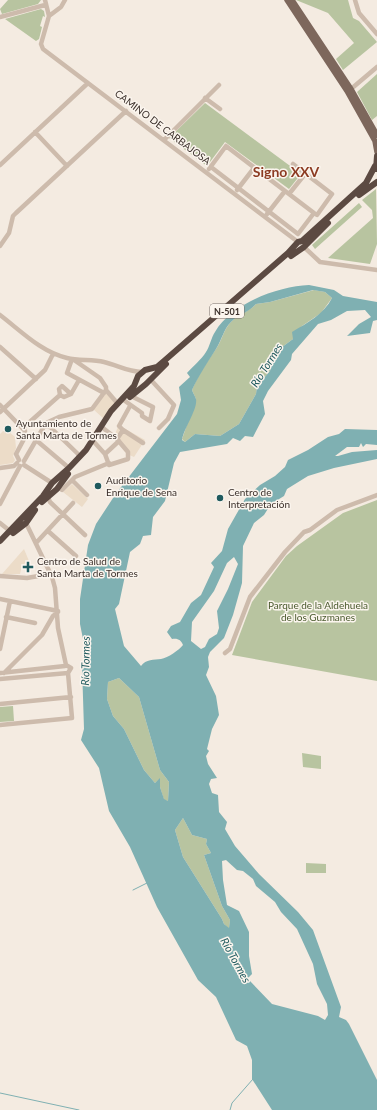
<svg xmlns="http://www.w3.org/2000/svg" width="377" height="1110" viewBox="0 0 377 1110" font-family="Lato,sans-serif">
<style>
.green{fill:#b8c4a0}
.plaza{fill:#ecdcc8}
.water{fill:#7fb0b2;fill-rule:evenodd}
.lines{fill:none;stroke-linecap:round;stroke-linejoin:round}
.stream{stroke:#7fb0b2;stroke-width:1}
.minor{stroke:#cdbbac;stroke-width:4.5}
.major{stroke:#7d675c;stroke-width:5.5}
.highway{stroke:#5c4a42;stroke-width:6}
.poi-dot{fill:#1f5a5e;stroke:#fbf5ee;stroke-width:1.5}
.labels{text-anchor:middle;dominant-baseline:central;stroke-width:3;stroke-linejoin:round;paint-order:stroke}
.shield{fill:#fbf5ee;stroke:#756b66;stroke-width:1}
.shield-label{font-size:9px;font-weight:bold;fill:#3b302b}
.street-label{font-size:10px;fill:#3b302b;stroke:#fbf5ee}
.poi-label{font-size:10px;fill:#3b302b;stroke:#fbf5ee;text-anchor:start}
.park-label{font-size:10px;fill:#4a5a2e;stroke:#fbf5ee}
.water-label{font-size:11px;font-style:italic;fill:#1f5a5e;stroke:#fbf5ee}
.district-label{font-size:14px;font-weight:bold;fill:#8c3b22;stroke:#fbf5ee}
</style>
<rect width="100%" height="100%" fill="#f4ebe1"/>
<path class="green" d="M8 0H41L38 4 2 14 0 9Z
M296 0H348L353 18 359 21 377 42 343 70 336 59 354 43 328 13Z
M41 9 44 11 45 17 43 16 40 26 42 27 39 39 36 41 5 19Z
M377 74V116L372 120 357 92Z
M205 103 301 174 289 189 225 142 207 166 169 138Z
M376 189 377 244 370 264 328 258 373 218 372 210 362 200Z
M359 203 362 207 315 249 312 245Z
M314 290 325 292 332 298 321 313 302 326 293 339 274 353 270 371 257 386 256 394 239 424 220 436 195 434 185 442 182 439 196 399 192 390C199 374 206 363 216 349 222 341 223 330 231 322 239 314 249 312 256 304L270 302Z
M377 500V681L232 655 252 602 286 556 297 546 343 513Z
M119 678 139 697 160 770 169 782 168 801 164 800 160 787V779L155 783 144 770 124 729 113 716 107 699 108 682Z
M13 706 14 721 0 722V707Z
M302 753 321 756V769L303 767Z
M183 818 192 835 207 839 206 844 211 853 204 855 222 906 230 920 229 929 224 924 222 919 183 857 175 830Z
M306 863 326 864V873H306Z"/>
<path class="plaza" d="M105 392 116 401 104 419 93 409Z
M118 427H122L145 440 134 457 127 454 113 438Z
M3 431 9 432 15 437 16 448 13 456 15 460 13 463 0 465V434Z
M72 484 88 499 82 507 63 492Z
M24 549 29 561 22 565 20 574H2Z"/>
<path class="water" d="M309 285 334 290 343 296 377 302V320L373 321 370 333 347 336 359 324 371 317 365 310 347 311 331 320 318 324 292 354 291 360 268 391 263 401 265 414 253 437 245 436 240 441 233 438 227 444 180 452 174 463 165 501 153 517 151 535 143 536 140 544 130 552 119 604 115 609 124 646 141 666C146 659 154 660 161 659 168 658 179 650 183 645 181 640 178 638 172 639L167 632 171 626 180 622 191 603 201 595 214 567 211 563 222 551 228 529 245 499 260 485 275 476 285 467 288 460 308 450 328 437 339 434 345 429 377 430V445L366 444 363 447 361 443 359 447H347L335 456H338L352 452 377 450V459L334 468 308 476 287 489 284 496 271 504 264 515 254 523 243 546 242 583 233 615 224 638 210 652 208 657 209 667 206 675 216 696 219 715 212 729 207 749 209 751 206 756 208 764 217 778 211 779 209 784 212 793 218 795 219 812 227 822 225 829 235 846 259 874 298 912 313 930 341 1007 339 1017 346 1020 349 1024 377 1080V1110H272L252 1079V1060L247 1046 236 1040 216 997 198 980 157 907 130 847 109 811 99 768 81 740 84 729 82 666 85 649 80 624V599L88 545 96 524 115 495 177 414 181 400 179 387 190 377 187 373C193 366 201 360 206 352 210 346 211 338 215 332 231 304 278 286 309 285ZM313 290 325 292 332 298C324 314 307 323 292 332L293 339 274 353 270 371 257 386 256 394 239 424 220 436 195 434 185 442 182 440C184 428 198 409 196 399 195 396 193 393 192 390 199 375 207 363 216 349 222 340 223 330 231 322 239 314 248 313 256 304L270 302ZM234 557 238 564 228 589 217 611 219 628 217 634 209 639 205 647 201 649 191 641 192 622 214 591 227 563ZM119 678 139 697 160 770 169 782 168 801 164 799 160 787V778L155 783 144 770 124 729 113 716 107 699 108 682ZM183 818 192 835 207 839 206 844 211 853 204 855 222 906 230 920 229 928 224 924 222 919 183 857 175 830ZM226 860 237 870 243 871 253 879 256 886 275 902 281 912 297 929 313 964 317 984 327 1004 328 1015 325 1020 318 1016 272 1004 250 981 248 978 252 974 249 956V932L239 911 227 905 223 880 222 861Z"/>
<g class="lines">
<path class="stream" d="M133 890 147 883
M0 1093 79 1110
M230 1110 232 1103 253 1079"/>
<path class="minor" d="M45 0 49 16
M65 0 61 7 49 16 41 44 43 49 298 242
M355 0 359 13 377 34
M0 17 45 5
M351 89 377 67
M205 98 220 109
M35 132 67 166
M164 140 219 85
M0 165 88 83
M211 167 298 234 314 213 317 215 332 194 293 164
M209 169 226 146 314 213
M237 190 254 168
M289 194 305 174
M267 214 285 191
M0 246 9 233 13 216 16 213 126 111
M304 247 320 262 377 270
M0 315C21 331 41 352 67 358 79 361 92 359 104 362 117 365 128 372 142 372
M0 347 36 379
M72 359 67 373 104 393
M151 380 174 405 168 419 159 428
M62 386 71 394 64 397 60 395 59 389Z
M106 390 118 404
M71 394 79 380
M125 401 142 413V416L150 421 153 407 131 396
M0 405 25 431 24 439 16 454 19 460
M0 412 45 370 53 354
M43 426 50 427 78 454 79 458
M23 428 60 395
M103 428 117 439
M123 430 119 426 130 406
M36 440 69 468
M95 443 105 454 109 465 128 459V452L117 439 123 430 143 443
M105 454 119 441
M24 461 46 423 59 417 92 409 106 390V387L100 378 74 360
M24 465 52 483
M0 468 14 466 17 463
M72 480 87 495
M59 488 62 490 75 477 109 463
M48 497 50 502 85 535
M0 504 20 466
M0 523 10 531
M26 523 52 577 55 588 58 628 66 665
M48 531 76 556
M36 543 73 503
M0 576 27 578 50 574
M0 599 58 611
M6 617 35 623
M0 649 10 601
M225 653 230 649 250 597 285 552 304 532 310 530 337 510 377 495
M66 665 71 668 68 673
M0 673 65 666
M4 673 42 635 53 616 58 612
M0 679 68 673
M0 704 71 697
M0 725 72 718 68 673"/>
<path class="major" d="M287 0 347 91 375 141 377 152
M292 0 351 89 377 135"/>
<path class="highway" d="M376 169 377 156
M359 195 377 182
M291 256 304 247 328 223
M130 397 146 384 166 364
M42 502 57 489 68 474
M13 533 26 523 35 510
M0 541 43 496 52 483 69 468 86 450 111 411 134 386 138 376 145 370 157 367 164 361 288 253 298 242 302 241 366 183 375 166"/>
</g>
<g class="poi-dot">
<circle cx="8" cy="429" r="4"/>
<circle cx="98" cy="486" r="4"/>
<circle cx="220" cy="498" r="4"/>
<path d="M26 561h4v4h4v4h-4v4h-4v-4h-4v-4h4z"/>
</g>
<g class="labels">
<rect class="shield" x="210" y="304" width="34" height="14" rx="3"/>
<g class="shield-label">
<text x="227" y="311">N-501</text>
</g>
<g class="street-label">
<text transform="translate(163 127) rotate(37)">CAMINO DE CARBAJOSA</text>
</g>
<g class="poi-label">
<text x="16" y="423">Ayuntamiento de<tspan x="16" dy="12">Santa Marta de Tormes</tspan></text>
<text x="106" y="480">Auditorio<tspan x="106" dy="12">Enrique de Sena</tspan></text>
<text x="228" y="492">Centro de<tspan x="228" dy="12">Interpretación</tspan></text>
<text x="37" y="561">Centro de Salud de<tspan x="37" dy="12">Santa Marta de Tormes</tspan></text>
</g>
<g class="park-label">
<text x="318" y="605">Parque de la Aldehuela<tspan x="318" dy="12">de los Guzmanes</tspan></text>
</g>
<g class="water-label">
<text transform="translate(266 365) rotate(-58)">Río Tormes</text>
<text transform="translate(85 661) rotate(-89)">Río Tormes</text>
<text transform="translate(236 960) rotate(61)">Río Tormes</text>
</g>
<g class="district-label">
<text x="286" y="171">Signo XXV</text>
</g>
</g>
</svg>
